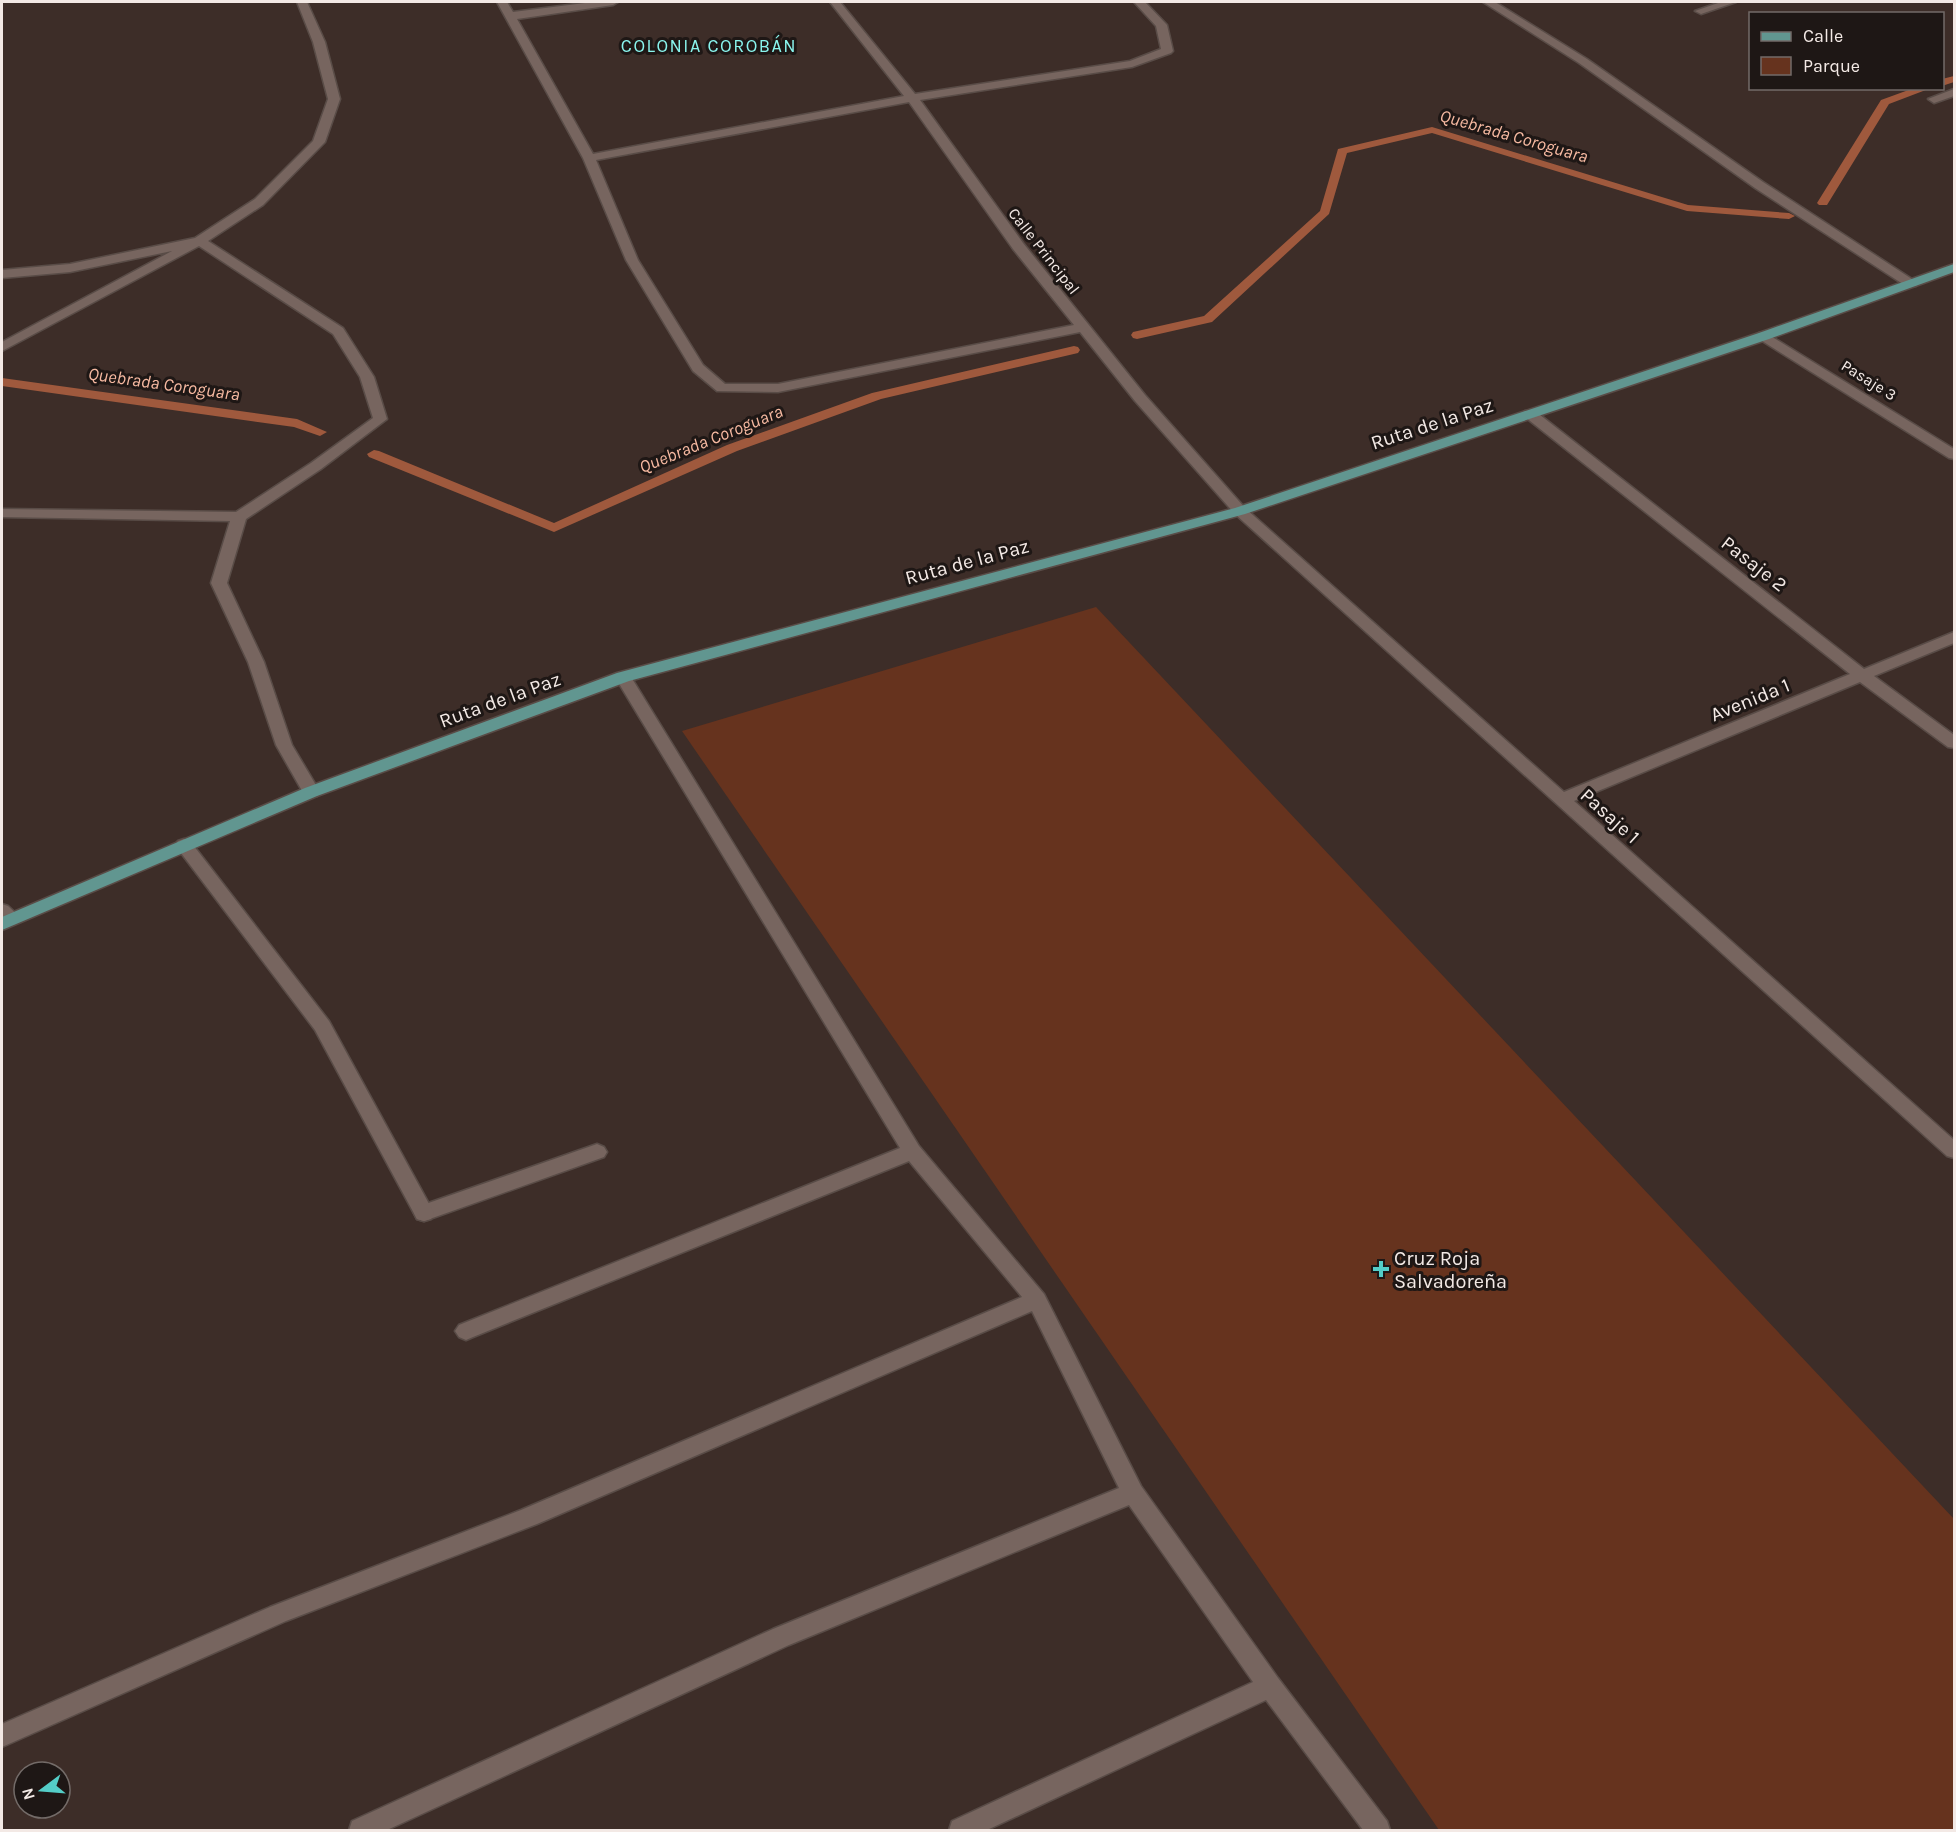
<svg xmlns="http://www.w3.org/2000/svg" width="1956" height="1832" viewBox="0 0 1956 1832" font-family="Karla,sans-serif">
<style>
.green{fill:#66331e}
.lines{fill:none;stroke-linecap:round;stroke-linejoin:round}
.stream{fill:#9f593d;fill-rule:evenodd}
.lane-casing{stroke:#594c47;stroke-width:3}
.street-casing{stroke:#594c47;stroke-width:3}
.primary-casing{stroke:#594c47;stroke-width:3}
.lane{fill:#77655f;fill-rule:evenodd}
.street{fill:#77655f;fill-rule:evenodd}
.primary{fill:#619690;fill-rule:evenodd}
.poi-dot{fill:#54cdc7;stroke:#1e1715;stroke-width:2}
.labels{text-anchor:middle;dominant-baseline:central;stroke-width:6;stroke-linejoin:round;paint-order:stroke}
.far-street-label{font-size:16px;fill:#f3e9e5;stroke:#1e1715}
.far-neighbourhood-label{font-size:18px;letter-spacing:1.5px;fill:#8af5ee;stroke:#1e1715}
.far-water-label{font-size:18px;font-style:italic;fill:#f6b9a1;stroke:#1e1715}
.street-label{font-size:20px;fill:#f3e9e5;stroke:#1e1715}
.poi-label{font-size:20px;fill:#f3e9e5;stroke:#1e1715;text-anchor:start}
</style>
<rect width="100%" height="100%" fill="#3d2d28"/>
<path class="green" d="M1096 607 1954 1519V1830H1439L682 731Z"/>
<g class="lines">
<path class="stream" d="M1954 76V82L1942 86V79Z
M1914 88H1931L1889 104 1827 205H1819L1817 203 1881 100Z
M1432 127 1688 205 1789 213 1795 216 1789 219 1687 211 1432 133 1347 153 1329 214 1212 322 1137 339 1133 338 1131 335 1133 332 1204 316 1320 211 1338 149Z
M1074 346 1078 347 1080 350 1078 353 881 399 737 451 554 532 369 457 367 454 374 450 379 451 554 523 727 445 872 393Z
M2 378 297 419 327 432 320 436 294 427 2 386Z"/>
<g class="lane-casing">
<path id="lane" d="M623 672 631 677 919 1146 1044 1294 1141 1486 1278 1678 1387 1821 1390 1830H1363L1266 1700 987 1830H949L952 1821 1253 1682 1129 1505 789 1645 387 1830H349L352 1821 773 1629 1119 1488 1032 1311 537 1524 286 1621 2 1747V1724L270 1607 521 1510 1022 1297 909 1161 473 1337 466 1340 459 1337 455 1331 459 1325 900 1148 615 677Z
M2 904 8 906 21 918 18 922 12 924 2 919Z
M597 1144 604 1147 607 1152 604 1157 424 1221 417 1219 414 1213 417 1207Z"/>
</g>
<g class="street-casing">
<path id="street" d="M297 2H307L325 42 340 99 325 142 263 205 208 241 343 328 374 377 387 419 321 469 246 519 227 583 264 662 292 745 320 792 317 796H305L276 745 248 662 211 583 230 521 2 517V509L236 512 311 463 373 418 360 377 333 334 199 246 2 351V342L172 251 70 272 2 278V270L70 264 195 238 255 199 313 141 328 99 313 42Z
M497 2H507L513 12 593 2H618L613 5 517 19 593 154 904 96 830 2H840L915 94 1130 61 1161 49 1156 26 1134 2H1145L1167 25 1173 51 1171 53 1132 67 920 100 1023 243 1145 395 1245 508 1564 792 1850 674 1525 417 1523 414 1525 411H1535L1864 669 1954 632V643L1874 676 1954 735V748L1948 747 1860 682 1574 801 1954 1140V1158L1947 1156 1235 514 1135 401 1080 332 778 392 717 391 693 371 626 260 583 158ZM909 102 1013 249 1074 325 778 384H725L703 365 638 260 596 160Z
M1483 2H1495L1587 59 1763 182 1918 283 1916 286H1906L1755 188 1579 63Z
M1721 2H1736L1701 14 1695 11Z
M1954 89V96L1934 103 1928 99Z
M1764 332 1954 449V459L1949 458 1759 339 1757 336 1759 333Z
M184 839 190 841 329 1021 434 1213 431 1219 424 1221 417 1219 315 1030 178 849 175 845 178 841Z"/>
</g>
<g class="primary-casing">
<path id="primary" d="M1954 264V272L1769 339 1245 514 629 681 317 796 2 930V917L305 788 617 673 1235 508 1759 333Z"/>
</g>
<use href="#lane" class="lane"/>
<use href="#street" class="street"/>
<use href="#primary" class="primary"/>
</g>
<path class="poi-dot" d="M1378 1260h6v6h6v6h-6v6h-6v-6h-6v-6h6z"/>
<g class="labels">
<g class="far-street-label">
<text transform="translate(1044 251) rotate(52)">Calle Principal</text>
<text transform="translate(1869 380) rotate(32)">Pasaje 3</text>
</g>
<g class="far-neighbourhood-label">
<text x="709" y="46">COLONIA COROBÁN</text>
</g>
<g class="far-water-label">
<text transform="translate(1514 136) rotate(16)">Quebrada Coroguara</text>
<text transform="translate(164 384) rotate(8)">Quebrada Coroguara</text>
<text transform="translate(711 439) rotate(-22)">Quebrada Coroguara</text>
</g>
<g class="street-label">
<text transform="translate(1432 424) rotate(-18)">Ruta de la Paz</text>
<text transform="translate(967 562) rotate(-15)">Ruta de la Paz</text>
<text transform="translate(1754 564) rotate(38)">Pasaje 2</text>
<text transform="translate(500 700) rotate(-20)">Ruta de la Paz</text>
<text transform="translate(1750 700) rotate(-22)">Avenida 1</text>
<text transform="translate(1610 816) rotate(42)">Pasaje 1</text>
</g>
<g class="poi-label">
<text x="1394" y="1258">Cruz Roja<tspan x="1394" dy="23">Salvadoreña</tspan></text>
</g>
</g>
<rect width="1956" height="1832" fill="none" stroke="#f3e9e5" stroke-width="6"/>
<rect x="1749" y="12" width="195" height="78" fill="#1e1715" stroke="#736b68" stroke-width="1.5"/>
<rect x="1761" y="32" width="30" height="9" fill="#619690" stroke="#736b68" stroke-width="1.5"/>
<text x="1803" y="42" font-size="18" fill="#f3e9e5">Calle</text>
<rect x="1761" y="57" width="30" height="18" fill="#66331e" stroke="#736b68" stroke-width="1.5"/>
<text x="1803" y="72" font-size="18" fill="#f3e9e5">Parque</text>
<g transform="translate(42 1790) rotate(254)"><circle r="28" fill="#1e1715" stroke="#736b68" stroke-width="1.5"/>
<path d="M0-4.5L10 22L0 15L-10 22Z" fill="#54cdc7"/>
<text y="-9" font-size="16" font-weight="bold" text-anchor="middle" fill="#f3e9e5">N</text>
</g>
</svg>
